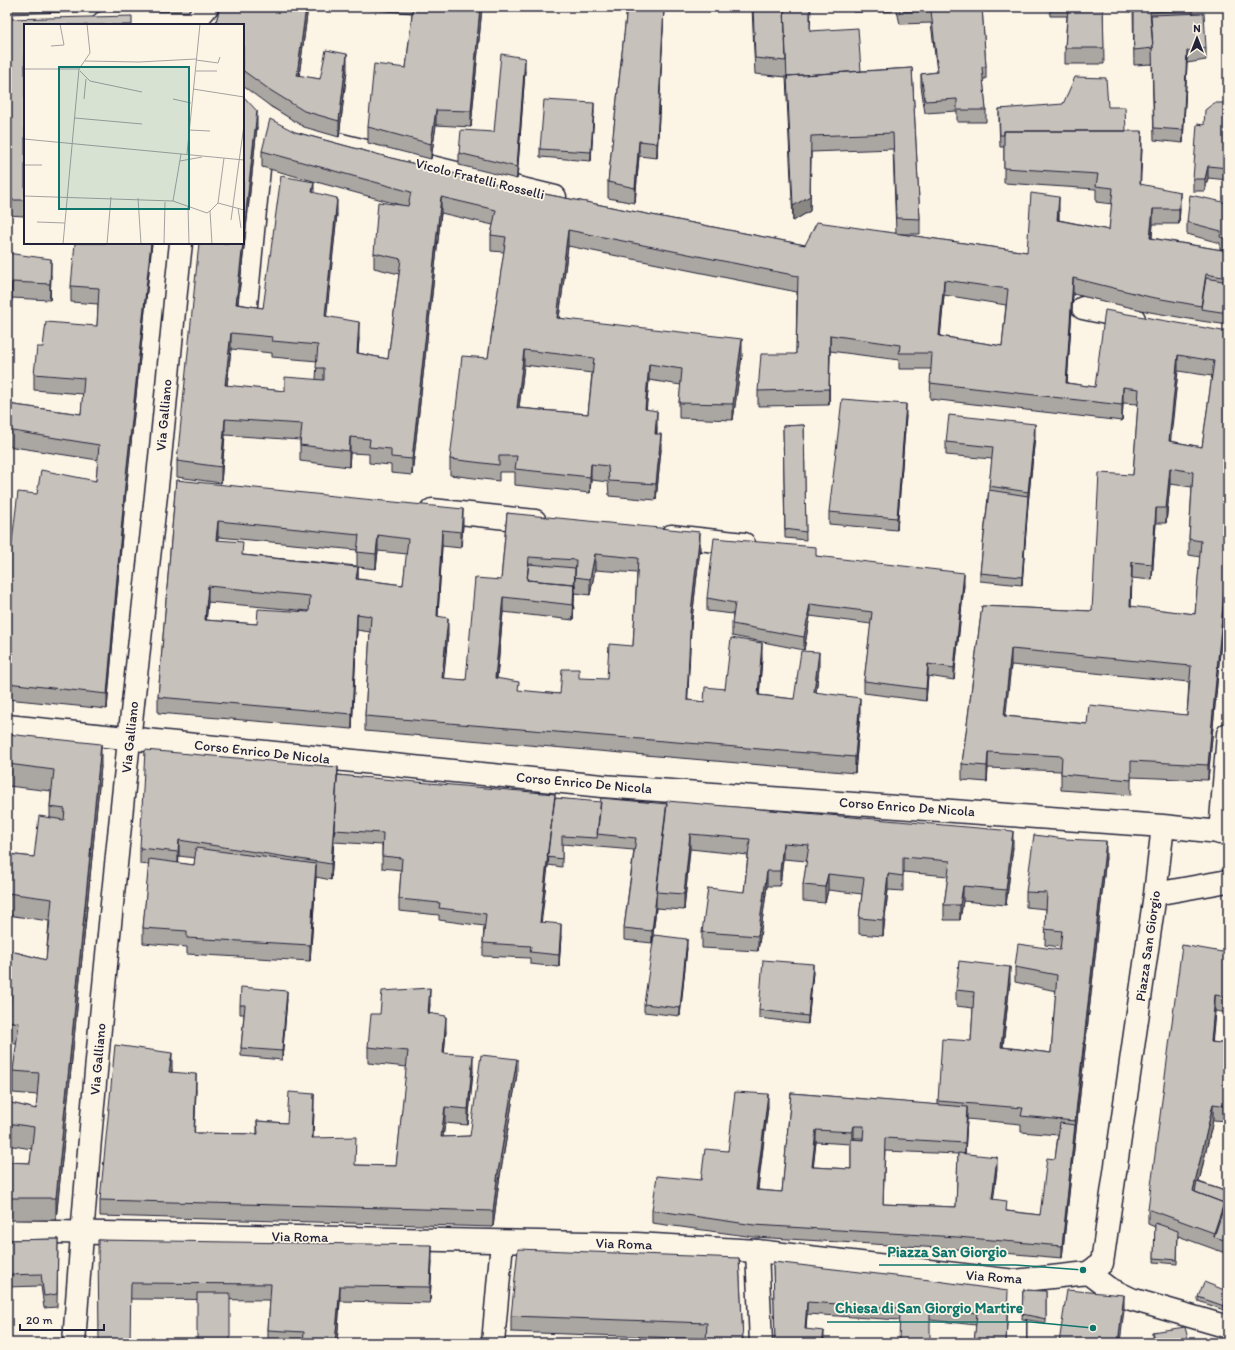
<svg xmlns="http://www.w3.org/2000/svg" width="1235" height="1350" viewBox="0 0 1235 1350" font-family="Itim,sans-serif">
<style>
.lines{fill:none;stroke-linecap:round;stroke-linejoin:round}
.street-casing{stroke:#22223b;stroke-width:25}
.secondary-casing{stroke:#22223b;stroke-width:25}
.street{stroke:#fcf5e5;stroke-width:22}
.secondary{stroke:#fcf5e5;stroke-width:22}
.wall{fill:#aaa6a1;stroke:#22223b;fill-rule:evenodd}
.shaded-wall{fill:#8b8783;stroke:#22223b}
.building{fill:#c6c1bb;stroke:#22223b;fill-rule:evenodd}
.labels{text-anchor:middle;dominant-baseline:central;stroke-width:3.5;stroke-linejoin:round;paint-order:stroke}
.street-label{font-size:14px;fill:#22223b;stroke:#fcf5e5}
.inset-road{fill:none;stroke:#a5a1a1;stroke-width:1}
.view{fill:#0f766e;fill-opacity:0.15;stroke:#0f766e;stroke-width:2}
.inset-edge{fill:none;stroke:#22223b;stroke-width:2}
.leader{fill:none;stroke:#0f766e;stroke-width:1.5}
.callout-dot{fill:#0f766e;stroke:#fcf5e5;stroke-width:1.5}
.callout-label{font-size:15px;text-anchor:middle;font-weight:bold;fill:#0f766e;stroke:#fcf5e5;stroke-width:3.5;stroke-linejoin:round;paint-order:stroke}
</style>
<rect width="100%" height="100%" fill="#fcf5e5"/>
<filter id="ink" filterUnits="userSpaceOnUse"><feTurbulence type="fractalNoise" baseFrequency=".025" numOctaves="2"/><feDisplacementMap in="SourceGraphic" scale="8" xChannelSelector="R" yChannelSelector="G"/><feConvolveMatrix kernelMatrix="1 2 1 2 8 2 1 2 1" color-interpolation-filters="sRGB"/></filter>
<g filter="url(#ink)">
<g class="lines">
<g class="street-casing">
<path id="street" d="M103 23H194
M194 23 207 7
M243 96 264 116 296 134 555 197
M246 305 264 116
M1083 308 1134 319
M432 510 535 521
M671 536 744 544
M1220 833 1228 734
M757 1251 761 1343
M1088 1273 1108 1288 1131 1299 1228 1327
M1015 1281V1343
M74 1343C94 1057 125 771 157 486 166 405 172 324 181 243
M493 1343 502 1242"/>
</g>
<g class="secondary-casing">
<path id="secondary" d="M7 726 602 786 1163 826 1228 833
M1155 894 1228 881
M7 1231 636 1244 757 1251 1015 1281 1088 1273 1102 1263 1155 894 1163 826"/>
</g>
<use href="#street" class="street"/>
<use href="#secondary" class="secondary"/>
</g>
<path class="wall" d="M7 7H190V8L7 14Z
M220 7H308L299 76 320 79 347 70 339 137 304 127 270 106 243 86V25H216V22Z
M334 7H482L471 127 436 125 431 159 368 143V127L406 68 412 13Z
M627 7H664L657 158 639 156 635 203 608 198V182Z
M752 7H811L810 31 861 71 912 68 920 219V234H900L1027 252 1059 213V220L1109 230 1112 204 1096 202V189L1004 183V147H1000L999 121V109L1108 107 1126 131 1142 147 1140 184 1180 208 1179 224H1153L1152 238 1228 251V325L1201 321 1150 312 1073 294 1067 383 1095 387 1228 332V567L1208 780 1131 777V795L1061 790V771L988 768 987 782 962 780V764L982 606 1092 611 1133 475 1138 404 1123 403 1122 421 930 399 931 369H899V360L830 351 829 405 758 406V391L796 354 797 292 568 246 559 318 742 355 733 420 679 418V403L681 385 649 380 646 409 657 427V434L661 450 656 500 609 496 608 482 591 480 590 493 515 485V472H499V481L450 475V459L488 358 504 252 491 251V235L493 225 441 213 412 475 391 473V465L369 463V454L350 453 349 467 300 461V440L225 435 221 483 177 477V461L257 127 238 304 263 308 314 193 337 214 326 316 359 338 358 353 388 359 399 274 374 268V253L404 206 262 167V151L295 132 391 158 509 187 805 245 896 233 893 149 811 152 810 211 793 221 786 77 755 74ZM944 295 1006 305 1002 346 940 336ZM231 349 272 353V357L317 361 316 380 285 391 227 386ZM524 365 592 373 588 414 519 408ZM1178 371 1212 376 1202 447 1170 441ZM1170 484 1192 487 1189 539V555L1200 557 1195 614 1131 607 1132 578 1152 580 1156 523H1166ZM1011 665 1189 682 1187 715 1087 724 1005 716Z
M852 7H982L986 67V79H983L986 110V122H957V111L925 113 921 86V74L937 72 931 23 900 24 897 11 853 12Z
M1050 7H1103L1104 64H1065V48L1067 16H1050Z
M1133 7H1193V14L1206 48V60L1187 63 1183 143 1154 140 1152 64 1134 65Z
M7 19 132 25H25V216L7 215Z
M525 71 517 179 459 165V153L494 132Z
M1228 103V180L1208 178 1205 191H1193V179L1204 125Z
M594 111 591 161 540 157V149Z
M1228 203V251L1220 249V243L1187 234V222Z
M7 222 10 238 8 253 51 275 50 300 12 298 7 335Z
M152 243 125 501 107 709 7 699V550H11L37 494 96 481 98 460 7 446V404L81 414 83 394 34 390V374L43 347 97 326 98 304 71 302V286Z
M906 416 897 530 829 524V512Z
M804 425 806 540 785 538 783 426Z
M1035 436 1028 504 1022 585 980 581V573L992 459 946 455V442Z
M176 480 463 525 461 548 442 546 438 616 448 634 443 679 466 680 501 580 507 513 700 548 691 628 687 700 704 702 725 689 762 658 759 695 794 699 819 668 816 693 860 714 855 773 365 731V716L370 632 357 630 352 729 158 713V697ZM218 537 357 550V566L243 555 218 540ZM378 551 407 554 403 585 358 579V567L376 569ZM595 570 637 573 633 646 607 679 560 694 519 691 497 679 503 612 573 620 575 585V593L590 595ZM208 602 309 611V612L257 624 206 620Z
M816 556 964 585 954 680 928 676 926 701 864 693V681L871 624 810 616 804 650 732 636V624L733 614 707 611V598Z
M7 734 101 766 56 1220H7V1162L30 1163 32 1149 7 1145V1102L36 1109 38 1095 13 1093V1071L17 1044 9 1043V1015H7V950L46 960 49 921 7 915V854L34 857 50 817V807L51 791 8 786Z
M338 775 1013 847 1006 905 963 901 960 920H944V905L948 876 903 872V891L888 890 883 936 859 934V918L862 894 828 890 825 903 803 901V885L807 861 783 859 780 886H767L758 951 702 948V932L744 892 748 855 690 849 684 910 656 908 652 943 624 940V928L634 850 562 844V867L548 865 541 922 561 936 559 967 530 964V958L483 956V943L484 926 439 920V915L399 911V899L401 870 382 868V845L334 842 331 880 316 877 310 961 187 954V947L143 943V928L149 865 140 864V848ZM179 856 195 858 194 865 178 863Z
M1106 857 1062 1258 957 1249 754 1237 652 1223V1210L701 1180 768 1106 758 1190 782 1192 791 1093 938 1105V1101L971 1041 973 1008 956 1006V990L1010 982 1003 1047 1051 1053 1056 991 1015 982V967L1060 950V947L1045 945 1046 909 1026 907V892ZM967 1119 1021 1124V1132L1058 1135 1055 1159 1040 1215 1007 1211 993 1199 997 1169 965 1154ZM854 1138H863V1140L854 1139ZM816 1142 851 1144V1169L813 1167ZM885 1151 958 1154 956 1207 883 1204Z
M687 948 680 1016 644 1012V1004Z
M1228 953V1013L1215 1011 1212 1042 1228 1044V1121L1213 1120 1199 1182 1228 1192V1254L1178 1236 1177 1264 1154 1262 1155 1227 1148 1224V1209Z
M813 972 808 1024 759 1018V1010Z
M287 999 282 1060 241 1056V1048L244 1014H240V1005Z
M430 1004 429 1013 446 1031 444 1053 473 1071 468 1125 445 1123 443 1137 470 1136 517 1074 498 1188 493 1227 100 1216V1200L172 1069V1072L196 1089 194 1133 257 1134V1121L287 1123 314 1109 313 1138 355 1165 396 1166 407 1067 368 1063V1047L380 1014Z
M58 1239 57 1307 44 1308 41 1286 7 1287V1240Z
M98 1240 432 1261 430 1303 340 1301 337 1343H268V1330L270 1300 131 1299Z
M739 1258 743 1343H706L707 1339 511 1332V1316Z
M773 1262 1008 1303 1006 1343H974L976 1325 930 1320H900L807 1314 806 1329 824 1343H775Z
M1023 1290 1046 1291V1323L1022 1319Z
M1227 1295 1224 1310 1198 1301V1297Z
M1152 1332 1189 1343H1152Z"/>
<path class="shaded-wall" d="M306 7H308L297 91V75Z
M480 7H482L471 127V111Z
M664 7 657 158V143Z
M1187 51V63L1183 143V130Z
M347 54V70L339 137V121Z
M525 58V71L517 179V167Z
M594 103V111L591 161V152Z
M436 110V125L431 159V144Z
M257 111V127L236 319V304Z
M1142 131V147L1140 200V184Z
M639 141V156L635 203V188Z
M811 152 810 211 793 221V206Z
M1208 166V178L1205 191V179Z
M314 182V198L312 192Z
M1180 192V208L1179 224V209Z
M441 197V213L412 475V459Z
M1059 197V213L1057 236V220Z
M337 198V214L325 332V316Z
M1153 209V224L1150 254V238Z
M10 222V238L7 259V244Z
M568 230V246L557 334V318Z
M151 243H152L125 501 107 709V694L125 485Z
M51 259V275L50 300V284Z
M1073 278V294L1066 399V383Z
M944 280V295L939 351V336Z
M12 282V298L7 335V319Z
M359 322V338L357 369V353Z
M231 333V349L225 401V385Z
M830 335V351L829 405V389Z
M742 339V355L733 420V404Z
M524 350V365L517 424V408Z
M1178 355V371L1169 456V441Z
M649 364V380L645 425V409Z
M1123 387V403L1122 421V405Z
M906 404V416L897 530V518Z
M657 411V427L655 450V434Z
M225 419V435L221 483V467Z
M1035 424V436L1028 504 1022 585V577L1028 492Z
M661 434V450L656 500V484Z
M350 437V453L349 467V451Z
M591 464V480L590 493V477Z
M1170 468V484L1166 523V508Z
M1156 508V523L1152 580V564Z
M463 509V525L461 548V532Z
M218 521V537L216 556V540Z
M442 530V546L437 631V616Z
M700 532V548L691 628 687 716V700L691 612Z
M378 535V551L376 569V554Z
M1228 552V567L1208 780V765Z
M595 554V570L590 595V579Z
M1132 562V578L1130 622V606Z
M358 567V582L356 579Z
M964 573V585L954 680V668Z
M575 577V585L573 620 574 584Z
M208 586V602L205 636V620Z
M503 597V612L495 694V678Z
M810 604V616L804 650V637Z
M357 614V630L352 729V714Z
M448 618V634L442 694V678Z
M762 643V658L758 711V695Z
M1011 649V665L1004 732V716Z
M819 652V668L814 708V692Z
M928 664V676L926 701V689Z
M860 698V714L855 773V757Z
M101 744V766L56 1220V1198Z
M988 752V768L987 782V766Z
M8 764V786L7 790V768Z
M338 767V782L331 880V864Z
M555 794V806L540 934V922Z
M1013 831V847L1006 905V890Z
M690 834V849L684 910V894Z
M179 840V856L178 868V852Z
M1106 841V857L1062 1258V1246Z
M783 843V859L780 886V871Z
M316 864V879L310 961V945Z
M767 871V886L758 951V936Z
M828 874V890L825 903V887Z
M888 874V890L883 936V920Z
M963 886V901L960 920V905Z
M656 896V908L652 943V931Z
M561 924V936L559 967V955Z
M687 939V948L680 1016V1008Z
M813 964V972L808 1024V1016Z
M1010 967V982L1001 1062V1047Z
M430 988V1004L428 1029V1013Z
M287 991V999L282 1060V1051Z
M1215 995V1011L1211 1058V1042Z
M446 1016V1031L443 1069V1053Z
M172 1053V1069L169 1087V1072Z
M473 1055V1071L468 1125V1109Z
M517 1059V1074L498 1188 493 1227V1211L498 1172Z
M196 1074V1089L194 1148V1133Z
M314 1094V1109L312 1153V1138Z
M768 1094V1106L756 1202V1190Z
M1213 1104V1120L1195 1199 1193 1191Z
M445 1107V1123L441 1152V1137Z
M967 1107V1119L965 1155V1143Z
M854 1126V1138L852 1145V1132Z
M816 1130V1142L812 1179V1167Z
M997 1157V1169L992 1211V1199Z
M1224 1203V1219L1214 1237V1233Z
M432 1245V1261L430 1303V1287Z
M340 1286V1301L337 1343H335Z
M1227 1291V1295L1224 1310V1306Z
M1124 1295V1310L1120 1343H1118Z
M807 1302V1314L805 1341V1329Z
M824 1331V1343H822Z"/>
<path class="building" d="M220 7H306L297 75 320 79 326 50 347 54 339 121 304 111 270 90 245 72 243 70V25H217L216 22Z
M413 7H480L471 111 436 110 431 144 368 127 374 64 406 68Z
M627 7H664L657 143 639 141 635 188 608 182Z
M753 7H784L786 61 755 58Z
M784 7H810V31L858 28 861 71 787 76V79Z
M899 7H982L986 67H982L986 110H957V99L925 101 921 74 938 72 931 11 900 12Z
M1068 7H1103L1104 48H1065Z
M1134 7H1193V10L1150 12 1153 48 1134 50Z
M1204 13 1206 48 1187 51 1183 130 1154 128 1152 48H1153L1151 15Z
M132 16V25H25V200H7V19Z
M501 54 525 58 517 167 459 153 461 130 494 132Z
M912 68 920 219 896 218 893 133 811 136 810 196 793 206 787 76Z
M1075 77 1106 78 1108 107H1125L1126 131H1004V135H1000L999 109 1063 104Z
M243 96 257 111 243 239Z
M544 100 594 103 591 152 540 149Z
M1214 103H1228V168L1208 166 1205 179H1193L1197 124 1204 125 1205 110Z
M270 119 295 132 391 158 509 187 805 245 817 222 1027 252 1031 193 1059 197 1057 220 1109 230 1113 188 1096 186 1098 174 1004 168V131H1142L1140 184 1180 192 1179 209H1153L1150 238 1228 251V278L1206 274 1201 306 1150 297 1073 278 1066 383 1095 387 1105 310 1228 332V552L1208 765 1131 761V780L1061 774 1062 756 988 752 987 766 962 764 982 606 1092 611 1099 473 1133 475 1139 389 1123 387 1122 405 930 383 932 353H899L900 345 830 335 829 389 758 391 761 354H796L798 276 568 230 557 318 742 339 733 404 679 403 682 369 649 364 645 409 657 411 655 434H661L656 484 609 481 608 466 591 464 590 477 515 469 517 456H499V465L450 459 462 356 488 358 506 237 491 235 496 210 441 197 412 459 391 457V449L369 447 370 439 350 437 349 451 300 445 302 424 225 419 221 467 177 461 199 243H243L236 304 263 308 281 176 314 182 312 192 337 198 325 316 359 322 357 353 388 359 401 259 374 253 378 202 408 206 411 192 262 151ZM944 280 1008 289 1002 346 939 336ZM231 333 273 337 272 341 318 345 316 368H324V380L285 377V391L225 385ZM524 350 594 358 588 414 517 408ZM1178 355 1214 361 1202 447 1169 441ZM1170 468 1193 472 1189 539 1201 541 1195 614 1130 606 1132 562 1152 564 1156 508H1166ZM1011 649 1191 666 1187 715 1089 705 1087 724 1004 716Z
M1190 195 1228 203V239L1220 237 1221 231 1187 222Z
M7 222H10L7 244Z
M75 243H151L125 485 107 694 7 683V550H11L18 492 37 494 41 470 96 481 99 445 7 430V404L81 414 84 378 34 374 37 347H43L46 322 97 326 99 288 71 286Z
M7 253 51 259 50 284 12 282 7 319Z
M1206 278 1228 282V313L1201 309Z
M842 399 906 404 897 518 829 512Z
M949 415 1035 424 1028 492 989 486 993 447 946 442Z
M804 425 806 532 785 529 783 426Z
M176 480 463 509 461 532 442 530 437 616 448 618 442 678 466 680 475 578 501 580 507 513 700 532 691 612 687 700 704 702 705 687 725 689 731 638 762 643 758 695 794 699 801 651 819 652 814 692 860 698 855 757 365 716 371 616 357 614 352 714 158 697ZM218 521 359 535 357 552 376 554 378 535 408 539 403 585 356 579 358 567 242 555 243 542 216 540ZM595 554 638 558 633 646 609 644 607 679 579 678V669H562L560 694 518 690 519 682 495 678 503 597 573 605 574 584 527 580 529 557 576 560 575 577 590 579ZM208 586 310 596 309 612 258 609 257 624 205 620Z
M989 490 1028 496 1022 577 980 573Z
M714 538 816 547V556L964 573 954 668 928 664 926 689 864 681 872 612 810 604 804 637 732 624 735 603 707 598Z
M529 564 575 568 574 591V584L527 580Z
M7 734 101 744 56 1198H7V1162L30 1163 34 1127 7 1123V1102L36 1109 39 1073 13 1071 19 1023 9 1021 11 993H7V950L46 960 52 899 7 893V854L34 857 39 816 64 820 65 809 50 807 54 770 8 764 7 768Z
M145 750 338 767 331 864 179 840 178 852 140 848Z
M337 775 555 794 540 922 561 924 559 955 530 952 531 946 483 943 486 914 439 908 440 903 399 899 402 858 382 856 383 833 334 830Z
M555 798 601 802 597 838 562 836V859L547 857Z
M601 798 667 804 652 931 624 928 636 838 597 834Z
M667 801 1013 831 1006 890 963 886 960 905H944L950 861 903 857V876L888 874 883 920 859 918 864 878 828 874 825 887 803 885 809 845 783 843 780 871H767L758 936 702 932 708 888 744 892 750 839 690 834 684 894 656 892Z
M1034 835 1065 839 1106 841 1075 1121 1021 1116 1023 1108 938 1101 942 1039 971 1041 974 992 956 990 959 961 1010 967 1001 1047 1051 1053 1057 975 1015 967 1018 944 1060 950 1062 931 1045 929 1047 893 1026 892Z
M196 848 316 864 310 945 187 938V931L143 928 149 859 194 865Z
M654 935 687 939 680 1008 644 1004Z
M1182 945 1228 953V997L1215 995 1211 1042 1228 1044V1106L1213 1104 1193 1191 1224 1203 1214 1233 1148 1209Z
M763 960 813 964 808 1016 759 1010Z
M241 987 287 991 282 1051 241 1048 245 1005H240Z
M430 988 428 1013 446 1016 443 1053 473 1055 468 1109 445 1107 441 1137 470 1136 481 1055 517 1059 498 1172 493 1211 100 1200 115 1045 172 1053 169 1072 196 1074 194 1133 258 1134 257 1121 287 1123 289 1092 314 1094 312 1138 356 1137 355 1165 396 1166 408 1051 368 1047 371 1014H380L382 991Z
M735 1092 768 1094 756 1190 782 1192 791 1093 967 1107 965 1143 885 1138 883 1204 956 1207 958 1153 997 1157 992 1199 1007 1201 1006 1211 1040 1215 1047 1158 1055 1159 1060 1123 1075 1125 1062 1246 957 1237 754 1225 652 1210 657 1176 701 1180 705 1149 728 1151ZM854 1126H864L863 1140 851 1139V1169L812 1167 816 1130 852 1132Z
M1197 1182 1228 1192V1208L1224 1207V1203L1195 1192Z
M1224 1207 1228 1208V1241L1214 1237Z
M1155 1223 1178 1231 1177 1260 1154 1258Z
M58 1239 57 1294 44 1296 41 1274 7 1275V1240Z
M98 1240 432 1245 430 1287 340 1286 335 1343H303L304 1332 268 1330 271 1284 131 1283 130 1343H99Z
M518 1249 739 1258 743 1341H706L707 1323 511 1316Z
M773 1262 930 1280 1008 1291 1006 1343H974L977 1313 930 1307V1343H899L900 1308 807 1302 805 1329 824 1331 822 1343H775Z
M1204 1282 1227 1291 1224 1306 1198 1297Z
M1023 1290 1046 1291V1319L1022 1314Z
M1067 1290 1124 1295 1118 1343H1059Z
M197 1293H230V1343H197Z
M1185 1327 1189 1343H1155L1152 1332Z
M1219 1340 1220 1343H1197Z"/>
</g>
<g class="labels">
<g class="street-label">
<text transform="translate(480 179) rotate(14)">Vicolo Fratelli Rosselli</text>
<text transform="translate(164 415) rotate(-85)">Via Galliano</text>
<text transform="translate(130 737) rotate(-84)">Via Galliano</text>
<text transform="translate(262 752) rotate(6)">Corso Enrico De Nicola</text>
<text transform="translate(584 783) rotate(5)">Corso Enrico De Nicola</text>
<text transform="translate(907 807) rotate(4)">Corso Enrico De Nicola</text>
<text transform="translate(1148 946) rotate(-82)">Piazza San Giorgio</text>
<text transform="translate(98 1059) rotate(-85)">Via Galliano</text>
<text transform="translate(300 1237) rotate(1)">Via Roma</text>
<text transform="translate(624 1244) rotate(2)">Via Roma</text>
<text transform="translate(994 1277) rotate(4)">Via Roma</text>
</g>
</g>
<g transform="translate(24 24)">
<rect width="220" height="220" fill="#fcf5e5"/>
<path class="inset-road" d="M27 22 40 21 36 0M172 36 194 39 196 33M61 37 115 38 172 35M0 45H55M55 45 66 29 63 0M56 47 66 57 118 68M172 47H193M169 65 220 73M60 75 62 55M149 75 167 79M51 94 118 100M165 106 186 107M0 115 220 136M163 130 176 0M156 137 178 133M0 141H18M0 172 149 177 183 189 186 187M114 174 117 220M149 177 157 130M194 179 200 134M164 182 165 220M214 184 217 204M207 196 220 101M13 198 41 199M39 220 55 45M83 220 87 173M140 220 141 178M188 220 186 187 194 179 220 186"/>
<path class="view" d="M35 43H165V185H35Z"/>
<rect width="220" height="220" class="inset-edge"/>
</g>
<path class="leader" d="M1083 1270L1015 1265H879M1093 1328L1031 1322H827"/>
<g class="callout-dot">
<circle cx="1083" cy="1270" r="4"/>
<circle cx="1093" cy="1328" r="4"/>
</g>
<g class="callout-label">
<text x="947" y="1257">Piazza San Giorgio</text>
<text x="929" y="1313">Chiesa di San Giorgio Martire</text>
</g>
<rect width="1235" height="1350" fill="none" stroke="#fcf5e5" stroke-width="24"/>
<rect x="12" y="12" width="1211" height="1326" fill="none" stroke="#22223b" stroke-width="1.5" filter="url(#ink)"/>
<g transform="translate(1197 38)" stroke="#fcf5e5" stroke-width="3" paint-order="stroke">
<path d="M0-3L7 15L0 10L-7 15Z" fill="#22223b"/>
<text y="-6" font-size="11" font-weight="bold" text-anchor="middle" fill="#22223b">N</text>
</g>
<path d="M20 1324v6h84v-6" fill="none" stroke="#22223b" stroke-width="2"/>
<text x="26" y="1324" font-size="12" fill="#22223b" stroke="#fcf5e5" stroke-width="3" paint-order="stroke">20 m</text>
</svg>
